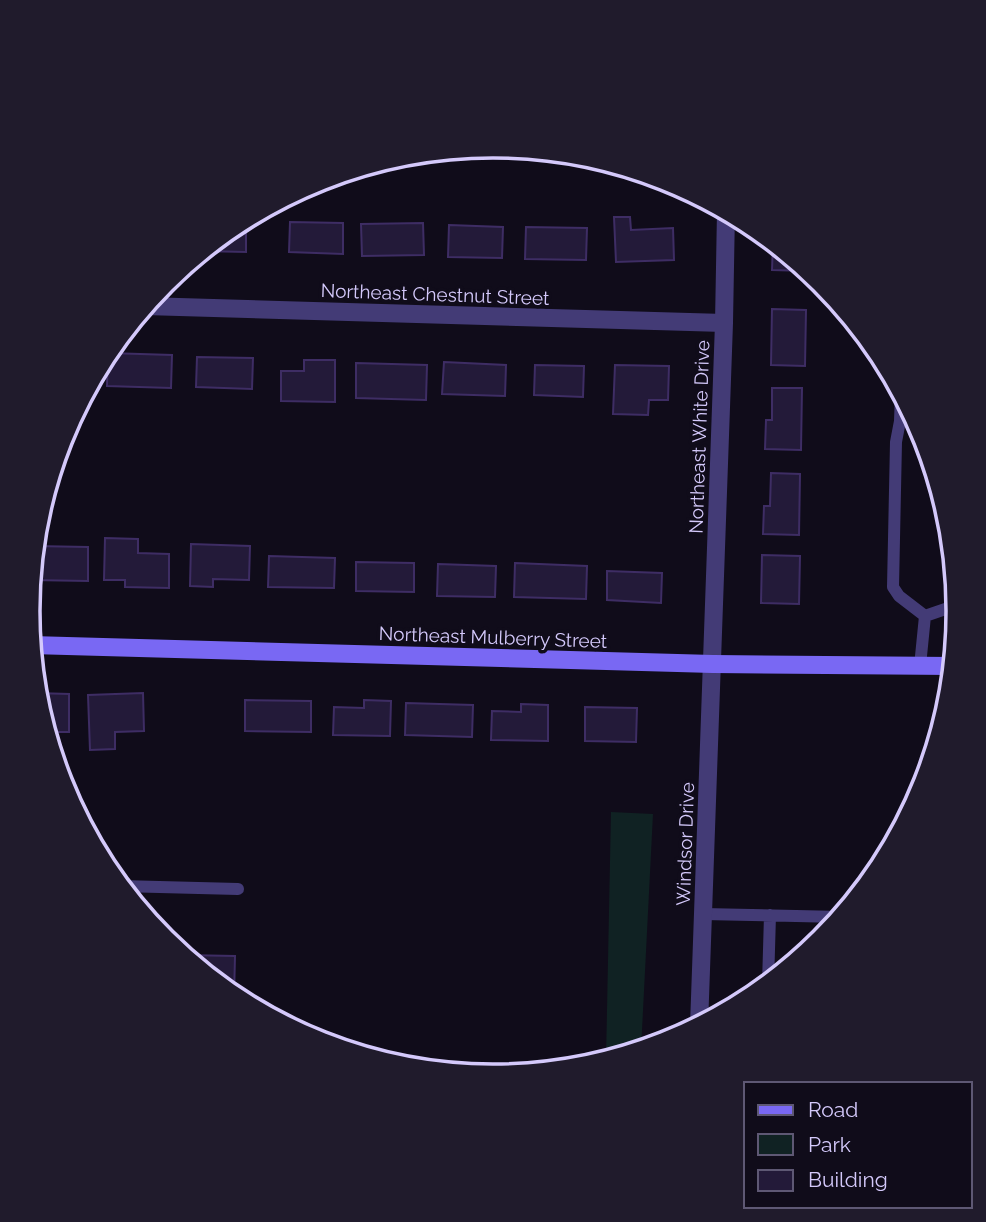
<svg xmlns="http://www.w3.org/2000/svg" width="986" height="1222" viewBox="0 0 986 1222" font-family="Raleway,sans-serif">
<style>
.green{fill:#102223}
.building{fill:#231a39;stroke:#3e2d64;stroke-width:2}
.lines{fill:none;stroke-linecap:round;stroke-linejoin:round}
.lane{stroke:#433b76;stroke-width:12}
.street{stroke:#433b76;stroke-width:18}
.secondary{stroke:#7968f3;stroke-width:18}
.labels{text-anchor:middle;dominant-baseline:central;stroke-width:7;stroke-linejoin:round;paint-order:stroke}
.street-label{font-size:19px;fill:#d4c9fb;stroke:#100c1a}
.rim{fill:none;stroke:#d4c9fb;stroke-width:3.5}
</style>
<rect width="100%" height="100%" fill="#100c1a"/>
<path class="green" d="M611 812 653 814 641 1050 606 1060Z"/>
<path class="building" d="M614 217H630L631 230 673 228 674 260 616 262Z
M246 218V252L202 251 235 224Z
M290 222 343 223V254L289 252Z
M423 223 424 255 362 256 361 224Z
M449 225 503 227 502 258 448 257Z
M526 227 587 228 586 260 525 259Z
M773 242 807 270V271L772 270Z
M772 309 806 310 805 366 771 365Z
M108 353 172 355 171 388 107 386Z
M197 357 253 358 252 389 196 387Z
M304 360H335V402L281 401V371H304Z
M444 362 506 365 505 396 442 394Z
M356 363 427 365 426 400 356 398Z
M535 365 584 366 583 397 534 395Z
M615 365 669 366 668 400H649L648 415 613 414Z
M772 388H802L801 450 765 449 766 420H772Z
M771 473 800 474 799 535 763 534 764 506H770Z
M105 538 138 539V553L169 554V588L125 587V580H104Z
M191 544 250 546 249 580 213 579V587L190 586Z
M952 545 954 575H951Z
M34 546 88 547V581L31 580Z
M762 555 800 556 799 604 761 603Z
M269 556 335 558 334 588 268 587Z
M356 562 414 563V592L356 591Z
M515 563 587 566 586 599 514 597Z
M438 564 496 566 495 597 437 596Z
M607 571 662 573 661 603 607 600Z
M36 693 69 694V732H55V748H51Z
M143 693 144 731 115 732V749L90 750 88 695Z
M245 700 311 701V732L245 731Z
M364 700 391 701 390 736 333 735 334 707 364 708Z
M406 703 473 705 472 737 405 735Z
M521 704 548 705V741L491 740 492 711 521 712Z
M585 707 637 708 636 742 585 741Z
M183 955 235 956 234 997Z"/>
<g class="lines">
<path class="lane" d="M901 393 900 421 896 442 893 587 899 596 925 616
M925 616 957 605
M920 666 925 616
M120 886 238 889
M703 914 841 917
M768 984 770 915"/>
<path class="street" d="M145 306 724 323
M699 1026 724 323 726 211"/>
<path class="secondary" d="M31 645 713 664 953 666"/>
</g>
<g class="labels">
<g class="street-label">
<text transform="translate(435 294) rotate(2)">Northeast Chestnut Street</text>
<text transform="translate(699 437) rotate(-88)">Northeast White Drive</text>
<text transform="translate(493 637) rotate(2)">Northeast Mulberry Street</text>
<text transform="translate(685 844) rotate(-88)">Windsor Drive</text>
</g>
</g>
<path d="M0 0H986V1222H0ZM40 611a453 453 0 1 1 906 0a453 453 0 1 1-906 0Z" fill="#201b2c" fill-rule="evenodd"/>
<path class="rim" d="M40 611a453 453 0 1 1 906 0a453 453 0 1 1-906 0Z"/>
<rect x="744" y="1082" width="228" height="126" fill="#100c1a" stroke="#5e5874" stroke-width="2"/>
<rect x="758" y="1105" width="35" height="10" fill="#7968f3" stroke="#5e5874" stroke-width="2"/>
<text x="808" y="1117" font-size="21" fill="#d4c9fb">Road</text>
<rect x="758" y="1134" width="35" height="21" fill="#102223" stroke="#5e5874" stroke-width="2"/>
<text x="808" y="1152" font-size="21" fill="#d4c9fb">Park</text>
<rect x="758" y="1170" width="35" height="21" fill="#231a39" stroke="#5e5874" stroke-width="2"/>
<text x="808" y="1187" font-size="21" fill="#d4c9fb">Building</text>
</svg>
